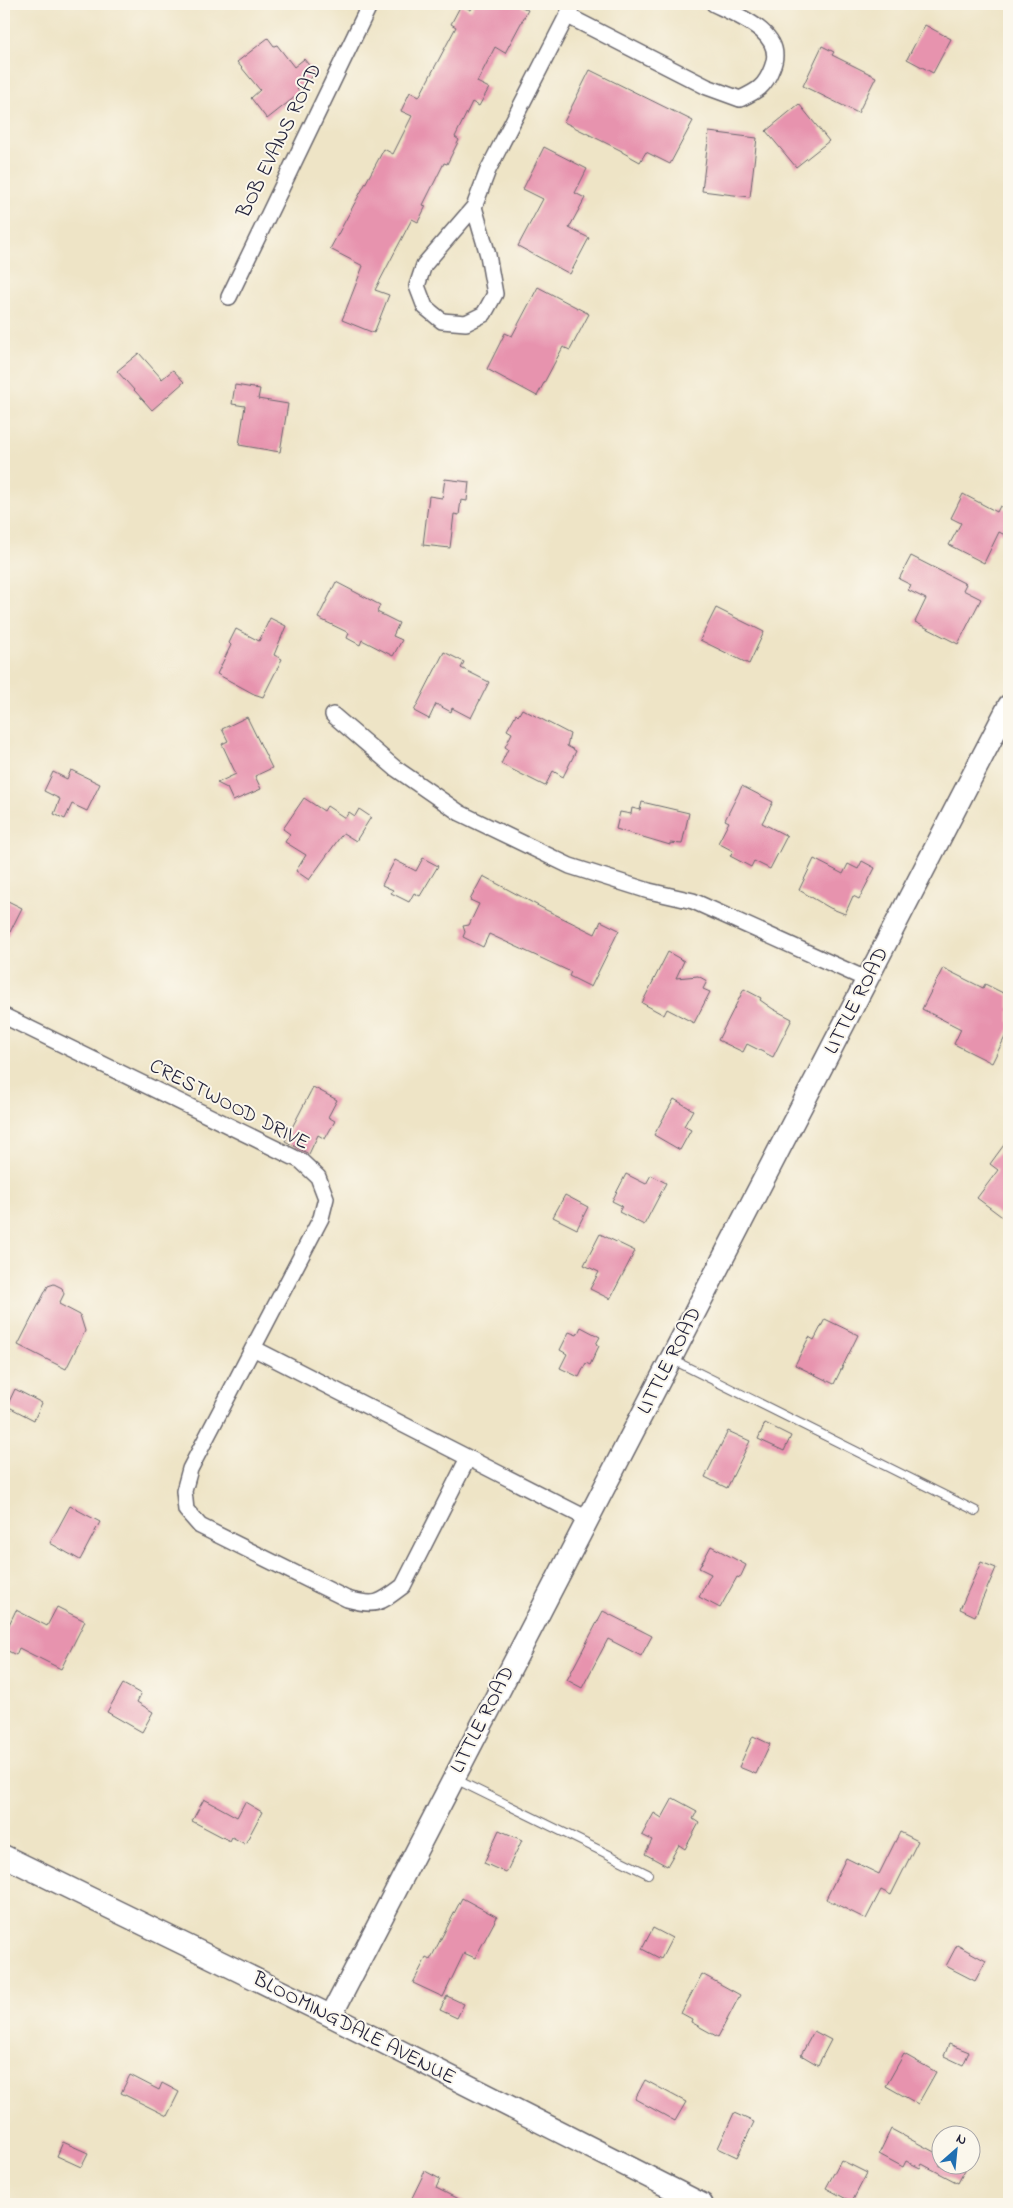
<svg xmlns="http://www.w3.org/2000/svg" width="1013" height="2208" viewBox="0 0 1013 2208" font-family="'Indie Flower',sans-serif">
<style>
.building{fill:#e793ae}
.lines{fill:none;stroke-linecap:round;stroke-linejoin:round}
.lane-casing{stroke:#69666c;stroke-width:10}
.street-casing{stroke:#69666c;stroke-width:18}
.secondary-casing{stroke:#69666c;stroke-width:24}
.lane{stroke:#fff;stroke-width:8}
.street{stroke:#fff;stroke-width:15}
.secondary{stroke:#fff;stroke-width:21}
.labels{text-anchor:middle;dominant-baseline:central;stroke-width:4;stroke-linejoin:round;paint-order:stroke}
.street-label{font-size:21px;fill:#22223b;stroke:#fbf7ec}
</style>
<rect width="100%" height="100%" fill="#fbf7ec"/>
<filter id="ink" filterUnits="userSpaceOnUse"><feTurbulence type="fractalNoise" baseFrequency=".02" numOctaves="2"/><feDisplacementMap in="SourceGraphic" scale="10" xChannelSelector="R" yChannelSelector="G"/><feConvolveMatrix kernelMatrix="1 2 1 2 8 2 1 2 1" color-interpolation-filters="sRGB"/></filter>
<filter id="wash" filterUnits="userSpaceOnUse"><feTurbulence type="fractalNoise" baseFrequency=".0096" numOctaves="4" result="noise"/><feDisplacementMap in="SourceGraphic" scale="20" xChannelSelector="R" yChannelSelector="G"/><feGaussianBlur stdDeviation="1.12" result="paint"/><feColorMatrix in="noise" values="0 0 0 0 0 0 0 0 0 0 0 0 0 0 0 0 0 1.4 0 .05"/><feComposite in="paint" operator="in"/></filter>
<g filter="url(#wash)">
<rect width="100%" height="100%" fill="#eee4c6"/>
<g id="blocks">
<path class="building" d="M474 4H516L528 10 505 53 495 47 477 82 489 88 479 106 472 102 455 137 459 140 447 164 444 163 423 205 426 206 418 222 412 219 375 290 389 295 374 333 342 320 363 266 330 249 384 149 393 154 412 116 401 111 410 92 419 97 456 27 451 24 461 5 471 10Z
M925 25 951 39 933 73 907 59Z
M268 38 274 46 277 45 294 67 304 59 316 74 297 89 300 93 267 119 251 98 260 90 237 62Z
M822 46 834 52 832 55 876 77 858 113 803 86Z
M590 70 693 121 670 164 646 152 640 162 622 152V151L564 122Z
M799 104 829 141 796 167 766 131Z
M709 132 757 138 750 197 702 191Z
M544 147 587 169 575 193 585 198 569 228 589 238 570 274 518 246 543 199 523 189Z
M538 287 589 314 570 350 563 347 537 396 487 369 505 333 512 336Z
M139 353 162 379 173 370 184 382 152 410 117 371Z
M235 385 260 389 258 399 288 404 280 452 239 445 245 406 232 404Z
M445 479 469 482 467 501 461 500 459 515 454 514 450 548 423 545 429 496 442 498Z
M963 494 997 512 1000 506 1009 511V537L999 532 984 563 949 545 961 523 951 518Z
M911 556 966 584 963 590 981 599 958 644 915 622 926 599 908 590 911 585 899 579Z
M336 582 380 605 377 612 399 623 393 636 402 640 393 656 362 640 360 645 347 638 349 633 318 618Z
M716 608 764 632 749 664 700 640Z
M270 618 286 626 274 655 282 659 263 697 254 694 217 674 231 645 229 643 236 629 259 641Z
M444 652 464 662 461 668 489 682 471 718 452 708 451 712 436 704 429 719 414 711Z
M522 709 570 734 567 746 576 751 563 777 553 771 545 786 501 764 508 749 505 747 512 733 507 730 516 714 518 716Z
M247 717 272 768 255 776 261 789 233 801 227 788 217 783 236 774 222 744 228 741 222 729Z
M71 770 100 784 87 811 72 804 65 819 54 814 60 799 44 791 53 772 67 779Z
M742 786 773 802 762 823 787 836 770 869 754 861 751 867 730 856 733 851 718 843 729 822 725 820Z
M304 798 324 811 327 806 345 818 349 812 355 816 359 809 371 817 356 841 343 833 309 880 296 871 306 855 285 842 290 834 283 829Z
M642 802 689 813 682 844 670 843V845L616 829 620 812 631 814 632 808 640 810Z
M423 858 438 866 420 896 414 893 409 902 391 893 393 890 382 885 395 860 416 871Z
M814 859 843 874 848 864 858 869 862 861 875 868 859 899 853 896 845 914 830 908 799 890Z
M483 876 546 910 595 934 601 921 619 930 591 987 569 976 571 972 489 934 483 947 463 937 465 932 463 926 469 925 479 904 470 900Z
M4 899 22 908 4 944Z
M668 952 684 961 676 978 698 976 707 981 703 989 710 992 694 1023 667 1009 664 1015 642 1003Z
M943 968 983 988 985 984 1009 996V1029L992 1063 954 1044 961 1029 922 1009Z
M744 989 761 998 760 1000 773 1009 792 1019 773 1057 747 1044 743 1052 718 1040Z
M313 1087 337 1100 328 1117 335 1121 325 1139 318 1135 309 1154 285 1141Z
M674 1099 693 1110 684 1126 691 1130 680 1150 654 1135Z
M1009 1138V1222L977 1198 998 1170 990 1164Z
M626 1174 646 1184 651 1175 666 1183 644 1225 619 1212 622 1206 612 1201Z
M565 1195 588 1207 577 1229 553 1217Z
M600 1234 635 1251 610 1299 590 1289 599 1272 584 1265Z
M54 1284 62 1288 64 1294 59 1304 80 1315 85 1331 66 1369 18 1345 48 1286Z
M825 1319 858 1335 834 1384 795 1365 809 1337 814 1340Z
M581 1327 600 1337 596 1344 599 1346 590 1365 586 1363 579 1377 560 1368 567 1354 560 1350 569 1332 577 1335Z
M15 1389 42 1403 34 1420 7 1406Z
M765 1423 791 1436 784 1451 758 1439Z
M728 1431 750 1441 727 1488 705 1477Z
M70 1506 100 1522 80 1560 50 1543Z
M711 1546 746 1565 740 1578 737 1577 720 1608 699 1597 711 1574 699 1568Z
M981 1562 996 1568 975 1616 960 1609Z
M57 1607 85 1621 61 1669 19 1648 16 1655 4 1649V1635L16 1610 47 1626Z
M603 1611 652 1636 641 1656 608 1639 582 1688 567 1680Z
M123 1684 141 1694 137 1702 153 1712 142 1732 107 1712Z
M753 1736 770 1744 756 1774 739 1767Z
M673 1798 697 1811 693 1819 699 1823 685 1849 679 1845 667 1866 645 1854 652 1840 642 1835 654 1813 662 1818Z
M204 1799 237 1817 245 1802 262 1812 245 1844 232 1837 230 1841 192 1821Z
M499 1830 522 1840 506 1873 484 1863Z
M900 1832 918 1841 891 1895 881 1890 866 1919 826 1899 846 1858 879 1874Z
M462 1898 497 1917 475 1958 464 1953 443 1997 413 1983 426 1958 430 1960Z
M653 1928 672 1938 661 1959 642 1949Z
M957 1945 986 1961 975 1981 946 1966Z
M702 1974 740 1995 718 2037 691 2022 692 2019 681 2013Z
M447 1996 464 2004 457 2018 440 2010Z
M814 2031 831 2040 818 2065 801 2055Z
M949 2044 969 2052 963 2065 944 2056Z
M904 2054 936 2072 918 2104 886 2086Z
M130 2075 159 2090 162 2083 179 2092 167 2116 121 2093Z
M645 2080 686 2102 675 2121 635 2099Z
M734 2113 754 2122 737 2157 718 2148Z
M891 2129 940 2155V2166H967L958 2183 922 2164 920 2168 906 2161 903 2167 879 2154Z
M63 2142 88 2153 81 2167 57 2156Z
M841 2160 867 2173 852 2202 826 2188Z
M425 2171 440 2179 436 2188 468 2204H409Z"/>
</g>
</g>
<g filter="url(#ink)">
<use href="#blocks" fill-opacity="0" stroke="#69666c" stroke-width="1"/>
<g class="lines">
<g class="lane-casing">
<path id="lane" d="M673 1360 976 1511
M455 1779 648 1874"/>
</g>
<g class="street-casing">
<path id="street" d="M568 16 707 87 740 99C757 91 765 87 772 68 787 34 739 16 714 4
M474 207 488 255 495 294 484 314 466 323 442 321 425 307 417 286 424 265 474 207 488 170 573 4
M229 297 370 4
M333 715 395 768 460 813 570 866 649 891 693 901 868 980
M4 1016 301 1161 318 1177 326 1198 321 1218 190 1469 184 1491 186 1510 200 1526 347 1599C376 1607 379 1604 403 1586L468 1458
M255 1349 588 1519"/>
</g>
<g class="secondary-casing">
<path id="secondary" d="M4 1856 331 2016 702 2204
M331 2016 1009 705"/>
</g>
<use href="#lane" class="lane"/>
<use href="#street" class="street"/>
<use href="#secondary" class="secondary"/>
</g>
</g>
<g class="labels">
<g class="street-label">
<text transform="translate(280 141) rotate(-64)">BOB EVANS ROAD</text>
<text transform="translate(857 1001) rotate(-63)">LITTLE ROAD</text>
<text transform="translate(229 1105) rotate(27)">CRESTWOOD DRIVE</text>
<text transform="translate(670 1361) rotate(-63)">LITTLE ROAD</text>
<text transform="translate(483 1720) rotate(-63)">LITTLE ROAD</text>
<text transform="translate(354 2029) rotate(27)">BLOOMINGDALE AVENUE</text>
</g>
</g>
<rect width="1013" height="2208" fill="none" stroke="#fbf7ec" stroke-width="20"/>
<g transform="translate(956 2150) rotate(27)"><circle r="24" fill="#fbf7ec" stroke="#a4a2a5"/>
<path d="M0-4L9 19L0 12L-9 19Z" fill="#1f6fb2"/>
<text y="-8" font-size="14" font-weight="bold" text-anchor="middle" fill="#22223b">N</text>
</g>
</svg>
